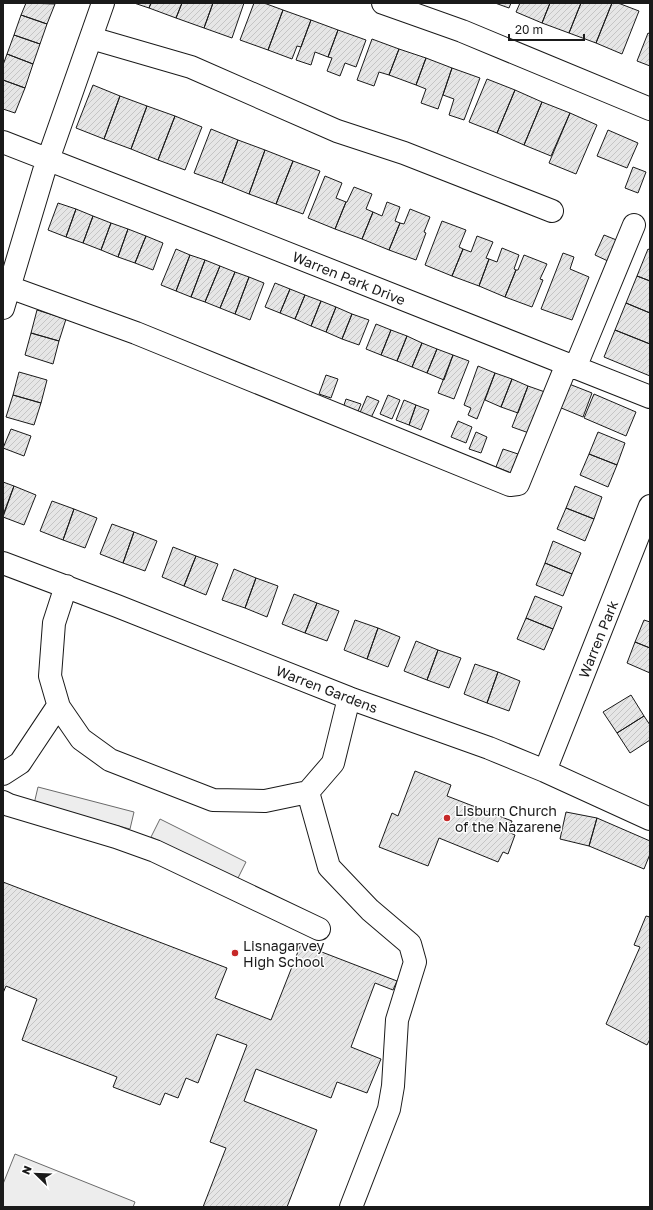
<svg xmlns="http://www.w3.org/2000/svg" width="653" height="1210" viewBox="0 0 653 1210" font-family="'Golos Text',sans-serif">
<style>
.built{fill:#ededed;stroke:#6a6a6a}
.building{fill:url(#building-hatch);stroke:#1a1a1a}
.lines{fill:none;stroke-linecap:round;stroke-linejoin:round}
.minor-casing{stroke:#1a1a1a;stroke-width:24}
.minor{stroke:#fff;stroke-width:22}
.poi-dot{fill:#c62828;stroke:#fff;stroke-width:1.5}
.labels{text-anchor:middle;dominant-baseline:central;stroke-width:3;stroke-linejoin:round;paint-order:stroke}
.street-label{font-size:14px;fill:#1a1a1a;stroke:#fff}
.poi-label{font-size:14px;fill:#1a1a1a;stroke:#fff;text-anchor:start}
</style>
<defs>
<pattern id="building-hatch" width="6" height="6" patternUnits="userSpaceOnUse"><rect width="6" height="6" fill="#e6e6e6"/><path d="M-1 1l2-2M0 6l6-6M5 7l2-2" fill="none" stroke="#c5c5c5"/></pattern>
</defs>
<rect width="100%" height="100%" fill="#fff"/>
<path class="built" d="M38 787 134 812 130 829 34 804Z
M160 819 246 862 237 880 151 837Z
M15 1154 135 1202 133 1207H3V1184Z"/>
<path class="building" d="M26 3 55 4 47 24 21 15Z
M134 3H151L149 8Z
M151 3H182L176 18 149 8Z
M182 3H213L204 28 176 18Z
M213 3H244L232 38 204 28Z
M254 3H264L283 10 268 50 240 40Z
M495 3H511L509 8Z
M520 3H550L542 23 516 12Z
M550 3H581L569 33 542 23Z
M581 3H612L596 43 569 33Z
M612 3H618L639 11 622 54 596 43Z
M283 10 311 20 301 47 297 46 292 59 268 50Z
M21 15 47 24 40 44 14 35Z
M311 20 338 30 328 57 315 52 311 65 296 60Z
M338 30 366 40 356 67 345 63 340 76 327 71 332 58 328 57Z
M648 33 650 34V66L637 61Z
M14 35 40 44 33 64 7 54Z
M372 39 399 49 389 75 379 72 374 86 357 80Z
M399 49 426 58 416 85 389 75Z
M7 54 33 64 25 88 3 80V65Z
M426 58 452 68 438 109 421 103 426 89 416 85Z
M452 68 480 78 464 120 449 115 454 99 443 95Z
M487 79 515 90 497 133 469 122Z
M3 80 25 88 15 113 3 109Z
M93 85 120 96 104 139 76 128Z
M515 90 542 102 524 145 497 133Z
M120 96 147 106 131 149 104 139Z
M542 102 570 113 551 156 524 145Z
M147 106 175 116 158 160 131 149Z
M570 113 597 125 576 174 549 163Z
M175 116 202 127 185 170 158 160Z
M211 129 238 140 222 183 194 173Z
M608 130 638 143 627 168 597 156Z
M238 140 265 150 249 194 222 183Z
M265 150 293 161 276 204 249 194Z
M293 161 320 171 303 214 276 204Z
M633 167 646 172 638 193 625 188Z
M325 176 342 183 336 198 346 202 335 229 308 218Z
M354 187 372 194 366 209 373 212 362 239 335 229 346 202H347Z
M387 202 400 207 395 221 400 223 389 250 362 239 373 212 382 216Z
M58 203 76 209 66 237 48 230Z
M76 209 93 216 83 243 66 237Z
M410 209 430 217 424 232 426 233 416 260 389 250 400 223 404 224Z
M93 216 111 223 101 250 83 243Z
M442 221 466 230 459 247 463 249 452 276 425 265Z
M111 223 128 229 118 257 101 250Z
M128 229 146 236 135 263 118 257Z
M604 235 619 241 610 262 595 255Z
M146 236 163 243 153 270 135 263Z
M477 236 493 242 486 258 489 259 479 286 452 276 463 249 471 252Z
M502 248 519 255 514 269 516 270 505 297 479 286 489 259 497 262Z
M176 249 190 255 176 291 161 285Z
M648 249 650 250V281L637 276Z
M563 253 574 257 570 269 589 277 572 320 541 309Z
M190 255 205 260 191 297 176 291Z
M524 255 547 264 540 279 543 280 532 307 505 297 516 270H518Z
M205 260 220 266 205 302 191 297Z
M220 266 235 272 220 308 205 302Z
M235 272 249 277 235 314 220 308Z
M637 276 650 281V313L626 303Z
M249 277 264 283 250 320 235 314Z
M275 283 290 289 280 313 265 307Z
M290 289 305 295 295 319 280 313Z
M305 295 321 301 311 326 295 319Z
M321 301 336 307 326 332 311 326Z
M626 303 650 313V344L615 330Z
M336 307 352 314 342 339 326 332Z
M37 310 66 319 59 341 31 333Z
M352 314 369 320 359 345 342 339Z
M376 324 391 330 381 355 366 349Z
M391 330 407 336 397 361 381 355Z
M615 330 650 344V376L604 357Z
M31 333 59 341 53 364 25 355Z
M407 336 422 343 412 367 397 361Z
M422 343 437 349 427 373 412 367Z
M437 349 453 355 444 380 427 373Z
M453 355 469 361 454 399 438 393Z
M478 366 495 373 477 419 468 415 471 408 464 405Z
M19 372 47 380 41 403 13 395Z
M495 373 512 379 501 407 485 400Z
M326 375 338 379 331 398 319 394Z
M512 379 528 386 518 413 501 407Z
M564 382 592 393 583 417 554 405Z
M528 386 545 392 529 433 512 427Z
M594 394 636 412 626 436 584 418Z
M13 395 41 403 34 425 6 417Z
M388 395 400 400 392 419 380 414Z
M367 396 379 401 370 420 359 415Z
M346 399 361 404 356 416 342 411Z
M404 400 416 405 409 425 396 420Z
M416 405 429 410 421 430 409 425Z
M458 421 472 427 466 443 451 437Z
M11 429 31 436 24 456 3 448Z
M476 432 487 437 481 453 469 449Z
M598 432 625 443 617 465 589 454Z
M503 449 518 454 511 473 496 467Z
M589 454 617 465 608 487 580 475Z
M3 482 14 486 3 515Z
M14 486 36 495 24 525 3 517Z
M575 486 602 497 594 519 566 508Z
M52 501 74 509 63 540 40 531Z
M566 508 594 519 585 541 557 529Z
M74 509 97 518 85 548 63 540Z
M112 524 134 532 123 563 100 554Z
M134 532 157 541 145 571 123 563Z
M553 541 581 553 572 574 545 563Z
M173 547 196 556 184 586 162 577Z
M196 556 218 564 206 595 184 586Z
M545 563 572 574 563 596 536 585Z
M234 569 256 578 245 608 222 600Z
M256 578 278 586 267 617 245 608Z
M294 594 317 603 305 633 282 624Z
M535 596 562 607 553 629 526 618Z
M317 603 339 611 327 641 305 633Z
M526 618 553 629 544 650 517 639Z
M355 620 378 628 367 659 344 650Z
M644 620 650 622V648L635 642Z
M378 628 400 637 388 667 367 659Z
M416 641 438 650 427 680 404 671Z
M635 642 650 648V673L627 663Z
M438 650 461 658 449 688 427 680Z
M475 664 498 672 487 703 464 694Z
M498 672 520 681 509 711 487 703Z
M631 695 644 716 617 733 603 712Z
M644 716 650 725V740L630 753 617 733Z
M415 771 451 785 447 796 512 821 508 832 515 835 508 854 503 852 498 862 439 838 428 866 379 847 392 813 398 816Z
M566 812 597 818 589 846 560 839Z
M597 818 650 841V854L644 869 589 846Z
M3 882 227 968 215 998 271 1020 301 944 397 981 393 990 375 983 351 1047 381 1059 367 1093 337 1082 331 1098 256 1069 244 1101 317 1130 287 1207H203L226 1148 210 1142 247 1045 217 1034 198 1083 186 1078 178 1098 165 1093 160 1105 113 1087 117 1077 22 1040 37 999 6 986 3 993Z
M646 916 650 917V1039L647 1045 606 1024 640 947 634 945Z"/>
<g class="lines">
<g class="minor-casing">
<path id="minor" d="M383 3 462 31 650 109
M91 38 191 67 337 131 404 153 552 211
M3 142 216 225 650 397
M9 287 136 333 510 485 518 484 567 364
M3 308 44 171 103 3
M575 368 634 225
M3 563 117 606 349 698 489 748 545 771 650 819
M66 586 54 623 50 676 59 707 81 739 110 760 213 800 265 801 308 792 333 763 349 698
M545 771 650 506
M3 774 20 763 58 706
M308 792 329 867 370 910 410 944 415 962 397 1020 393 1086 389 1109 351 1207
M3 802 9 805 116 837 155 851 319 929"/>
</g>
<use href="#minor" class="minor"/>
</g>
<g class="poi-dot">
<circle cx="447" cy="818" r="4"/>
<circle cx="235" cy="953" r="4"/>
</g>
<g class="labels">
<g class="street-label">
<text transform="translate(349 278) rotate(22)">Warren Park Drive</text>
<text transform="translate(598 639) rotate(-68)">Warren Park</text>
<text transform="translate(327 689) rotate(21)">Warren Gardens</text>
</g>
<g class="poi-label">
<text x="455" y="810">Lisburn Church<tspan x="455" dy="16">of the Nazarene</tspan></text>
<text x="243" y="945">Lisnagarvey<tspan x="243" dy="16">High School</tspan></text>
</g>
</g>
<rect width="653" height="1210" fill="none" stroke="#1a1a1a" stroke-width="8"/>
<g transform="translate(36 1174) rotate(293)" stroke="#ffffff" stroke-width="3" paint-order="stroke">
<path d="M0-3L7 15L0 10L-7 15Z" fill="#1a1a1a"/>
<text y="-6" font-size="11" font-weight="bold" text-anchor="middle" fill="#1a1a1a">N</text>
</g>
<path d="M509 34v6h75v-6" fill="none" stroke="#1a1a1a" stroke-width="2"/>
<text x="515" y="34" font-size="12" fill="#1a1a1a" stroke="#ffffff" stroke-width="3" paint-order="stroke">20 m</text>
</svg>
